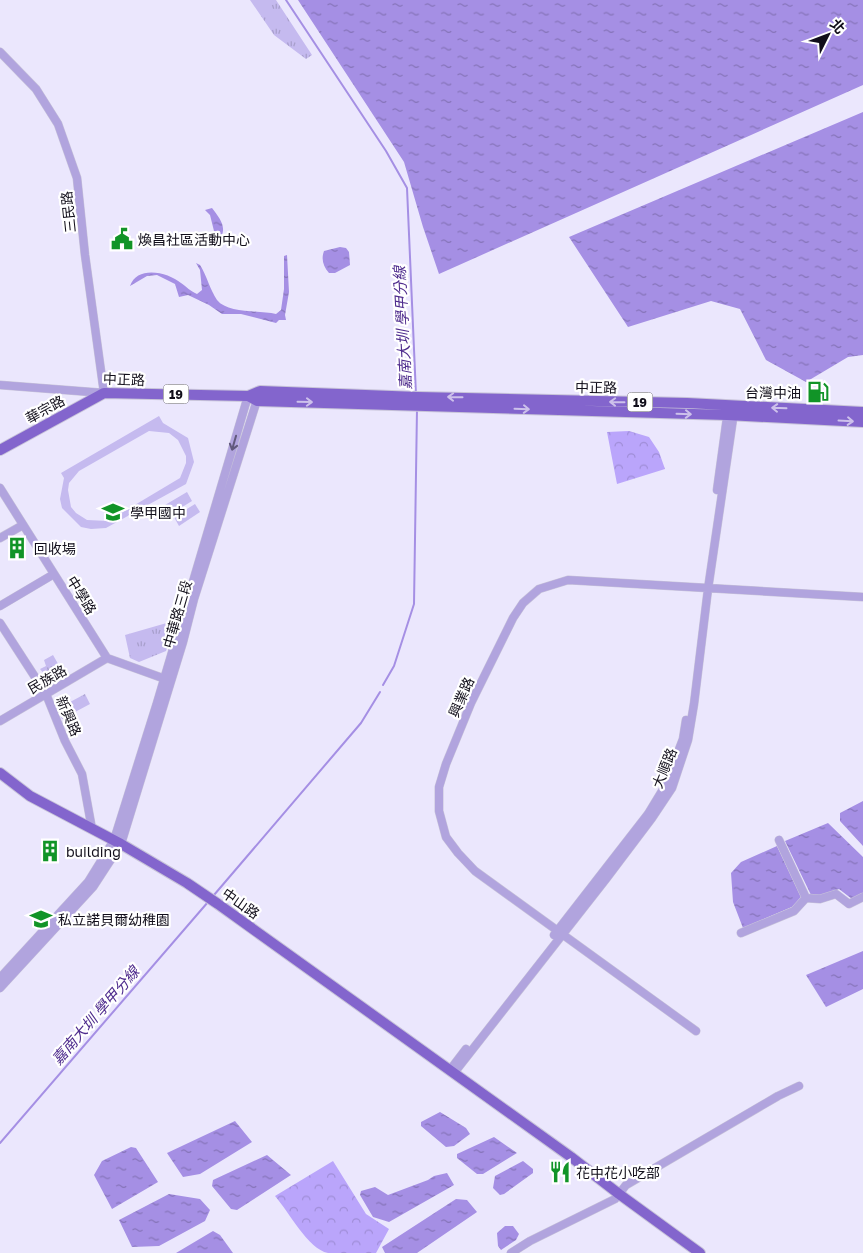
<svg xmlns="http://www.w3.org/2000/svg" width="863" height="1253" viewBox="0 0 863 1253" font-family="'Golos Text','Noto Sans TC',sans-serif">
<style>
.grass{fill:url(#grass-tufts)}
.forest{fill:url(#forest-crowns)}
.garden{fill:#c5baef;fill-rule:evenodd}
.water{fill:url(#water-ripples)}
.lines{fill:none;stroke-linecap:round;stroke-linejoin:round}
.stream{stroke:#a58fe4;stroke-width:2}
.minor-casing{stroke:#c8c4d9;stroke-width:9}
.major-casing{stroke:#c8c4d9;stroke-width:12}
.minor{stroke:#b1a4de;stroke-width:8}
.major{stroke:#8365cd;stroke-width:10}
.oneway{stroke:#cdc1eb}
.oneway2{stroke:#61597c}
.labels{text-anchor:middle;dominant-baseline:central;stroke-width:4.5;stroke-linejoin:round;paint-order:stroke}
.shield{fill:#fff;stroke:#58565f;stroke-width:1}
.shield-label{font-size:12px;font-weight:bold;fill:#110e1a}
.street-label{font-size:14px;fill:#110e1a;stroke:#fff}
.poi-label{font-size:14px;fill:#110e1a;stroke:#fff;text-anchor:start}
.water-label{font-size:15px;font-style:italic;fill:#4e2b8d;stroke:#fff}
</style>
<defs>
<pattern id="grass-tufts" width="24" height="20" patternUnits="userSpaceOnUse" patternTransform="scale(1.25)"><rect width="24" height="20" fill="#c5baef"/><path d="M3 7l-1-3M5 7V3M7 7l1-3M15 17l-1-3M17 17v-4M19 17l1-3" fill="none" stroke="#a89fcc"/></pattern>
<pattern id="forest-crowns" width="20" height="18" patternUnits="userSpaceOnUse" patternTransform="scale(1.25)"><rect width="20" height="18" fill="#baa5fb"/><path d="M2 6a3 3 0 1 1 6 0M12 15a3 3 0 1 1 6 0" fill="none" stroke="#9f8dd7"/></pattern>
<pattern id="water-ripples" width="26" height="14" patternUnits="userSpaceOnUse" patternTransform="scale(1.25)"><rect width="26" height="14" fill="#a58fe4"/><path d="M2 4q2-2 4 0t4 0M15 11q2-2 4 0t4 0" fill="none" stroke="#8573b8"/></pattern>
</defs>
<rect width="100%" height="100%" fill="#ebe7fd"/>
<path class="grass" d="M250 0H276L312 55 306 59 274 35Z
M177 620 166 651 139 662 130 658 125 635Z
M53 655 65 676 47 688 39 679 44 674 40 669 46 666 44 660Z
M85 694 90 704 62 719 57 709Z"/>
<path class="forest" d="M629 431 649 437 659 452 665 469 617 484 607 432Z
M333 1161 366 1214 389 1229 376 1253C362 1253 342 1253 328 1253 308 1249 289 1212 275 1196Z"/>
<path class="garden" d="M159 416 163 423 188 438 194 462 186 484 106 528 91 529 81 527 62 508 60 499 64 478 61 473ZM149 431 169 433 178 440 186 456V463L180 478 108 521 87 520 76 513 71 507 68 490 69 483 79 471Z
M187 492 192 501 171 514 165 505Z
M195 504 200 512 179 526 174 517Z"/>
<path class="water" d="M298 0H863V85L439 274 423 227 404 162Z
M863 112V355L848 357 806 382 766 360 740 309 711 301 628 327 569 237Z
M212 208C221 220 229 229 217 243L210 215 205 210Z
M340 247 346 248 349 252 350 265 335 273H329C323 266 321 259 324 251Z
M287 255 289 292 285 315 286 320H279L276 323 241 314H222L209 305 188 295 179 297 175 284 157 275 147 276 130 286C137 265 168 272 181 283 187 287 190 291 197 294L202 290 200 270 196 263 200 265C207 276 210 290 217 300 228 314 260 310 276 314L281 310 284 289V256Z
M863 801V846L840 821V813Z
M828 823 863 857V893L852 899 839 889 822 895H811L785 841Z
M777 846 801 897 792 907 743 928 733 902 731 873 741 862Z
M863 951V989L826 1007 806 975Z
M440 1112 466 1128 470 1134 454 1146 446 1147 421 1126V1122Z
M235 1121 252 1142 200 1174 183 1177 167 1153Z
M494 1137 517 1153 483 1174H477L457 1158V1154Z
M131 1147 136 1148 158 1182 112 1209 94 1175 102 1161Z
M267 1155 291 1175 237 1210 231 1209 212 1186 213 1180Z
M523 1161 533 1169V1173L504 1194 500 1195 493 1188 495 1176Z
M447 1173 454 1185 389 1222 373 1217 360 1195 361 1191 375 1187 388 1195 428 1180 434 1176Z
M169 1194 200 1199 210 1210 205 1221 159 1246 132 1247 119 1220Z
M456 1199 467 1200 477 1212 417 1253H385L382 1247Z
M505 1226H513L519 1234 516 1240 501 1250 498 1246 497 1233Z
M213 1231 220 1235 233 1253H176Z"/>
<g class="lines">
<path class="stream" d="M286 0 386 151 407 188 416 395
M383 685 394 666 414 604 417 409
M214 895 361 723 380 692
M0 1143 208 902"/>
<g class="minor-casing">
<path id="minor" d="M0 52 36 89 58 124 77 178 85 255 104 393 0 385
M0 488 107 658 168 680
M717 490 728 410
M0 538 23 525
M0 606 54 574
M0 623 46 694 65 741 82 774 92 829
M0 721 107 658
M779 840 806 898
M741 933 794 911 806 898 820 899 836 894 849 904 863 897
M554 935 648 814 665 786 683 739 686 720
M0 978 88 882 114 840 157 703 248 396
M0 988 93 887 121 844 183 642 194 599 258 397
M696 1031 475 871 458 853 446 837 439 811V787L446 764 471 703 513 618 523 603 539 589 568 580 863 597
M450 1070 466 1049
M454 1073 606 879 652 818 672 788 688 740 694 704 708 589 734 412
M511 1253 530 1241 615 1199 626 1185 778 1096 799 1086"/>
</g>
<g class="major-casing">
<path id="major" d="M248 396 257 401 727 415 863 422
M0 450 104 393 248 396 260 391 418 397 687 403 863 412
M0 773 30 796 121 844 187 883 218 904 571 1157 619 1194 700 1253"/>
</g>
<use href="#minor" class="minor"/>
<use href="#major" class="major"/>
</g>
<defs><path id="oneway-shaft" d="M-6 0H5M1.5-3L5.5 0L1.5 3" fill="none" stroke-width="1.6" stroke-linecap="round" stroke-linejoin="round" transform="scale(1.25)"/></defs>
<g class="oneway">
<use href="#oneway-shaft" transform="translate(455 397) rotate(-179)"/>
<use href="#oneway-shaft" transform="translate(305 402) rotate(1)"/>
<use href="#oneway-shaft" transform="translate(617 402) rotate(-179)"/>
<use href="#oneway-shaft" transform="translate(779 408) rotate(-178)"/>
<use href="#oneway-shaft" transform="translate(522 409) rotate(2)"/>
<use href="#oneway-shaft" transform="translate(684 414) rotate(2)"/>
<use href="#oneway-shaft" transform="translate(846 421) rotate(3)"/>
</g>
<use class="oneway2" href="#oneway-shaft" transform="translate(234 443) rotate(106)"/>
<defs>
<g id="civic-bare" transform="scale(1.725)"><path d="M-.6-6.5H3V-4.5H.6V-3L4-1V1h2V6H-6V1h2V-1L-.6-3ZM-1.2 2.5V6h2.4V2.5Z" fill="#119427" stroke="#fff" stroke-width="2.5" paint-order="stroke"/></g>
<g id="fuel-bare" transform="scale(1.725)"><path d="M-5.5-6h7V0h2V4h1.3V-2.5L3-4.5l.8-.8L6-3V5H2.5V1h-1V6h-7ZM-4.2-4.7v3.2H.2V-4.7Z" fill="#119427" stroke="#fff" stroke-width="2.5" paint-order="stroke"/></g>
<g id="school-bare" transform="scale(1.725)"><path d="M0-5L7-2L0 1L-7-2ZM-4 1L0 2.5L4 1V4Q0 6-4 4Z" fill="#119427" stroke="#fff" stroke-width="2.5" paint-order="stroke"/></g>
<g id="building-bare" transform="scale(1.725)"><path d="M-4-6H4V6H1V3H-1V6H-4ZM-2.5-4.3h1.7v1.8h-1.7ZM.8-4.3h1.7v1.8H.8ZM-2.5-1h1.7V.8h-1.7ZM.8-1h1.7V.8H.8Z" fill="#119427" stroke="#fff" stroke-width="2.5" paint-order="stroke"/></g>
<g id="restaurant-bare" transform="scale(1.725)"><path d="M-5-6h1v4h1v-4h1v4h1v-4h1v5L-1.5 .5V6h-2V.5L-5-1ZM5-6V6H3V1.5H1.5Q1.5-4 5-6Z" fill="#119427" stroke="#fff" stroke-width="2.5" paint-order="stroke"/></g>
</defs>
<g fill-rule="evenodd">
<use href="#civic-bare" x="122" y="239"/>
<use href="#fuel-bare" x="818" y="392"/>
<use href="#school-bare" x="113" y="512"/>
<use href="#building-bare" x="17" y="548"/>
<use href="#building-bare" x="50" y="851"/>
<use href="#school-bare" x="41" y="919"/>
<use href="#restaurant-bare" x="560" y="1172"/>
</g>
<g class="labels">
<g class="shield">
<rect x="163.5" y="384.5" width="25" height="19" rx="4"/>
<rect x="627.5" y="392.5" width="25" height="19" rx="4"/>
</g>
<g class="shield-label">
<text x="176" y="394">19</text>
<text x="640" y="402">19</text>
</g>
<g class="street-label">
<text transform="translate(68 212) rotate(-96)">三民路</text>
<text transform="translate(124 379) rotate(2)">中正路</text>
<text transform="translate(596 387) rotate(1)">中正路</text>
<text transform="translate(45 409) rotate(-29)">華宗路</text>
<text transform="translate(82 595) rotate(58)">中學路</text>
<text transform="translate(177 614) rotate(-74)">中華路三段</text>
<text transform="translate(47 679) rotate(-30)">民族路</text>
<text transform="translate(461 697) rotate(-66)">興業路</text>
<text transform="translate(69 716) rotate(67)">新興路</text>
<text transform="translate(664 768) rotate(-68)">大順路</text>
<text transform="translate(241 903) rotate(35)">中山路</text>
</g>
<g class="poi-label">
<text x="138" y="239">煥昌社區活動中心</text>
<text x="801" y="392" text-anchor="end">台灣中油</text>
<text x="130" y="512">學甲國中</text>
<text x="34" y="548">回收場</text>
<text x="66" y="851">building</text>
<text x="58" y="919">私立諾貝爾幼稚園</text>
<text x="576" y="1172">花中花小吃部</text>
</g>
<g class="water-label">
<text transform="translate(402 328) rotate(-93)">嘉南大圳 學甲分線</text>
<text transform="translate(95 1015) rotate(-49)">嘉南大圳 學甲分線</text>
</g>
</g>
<g transform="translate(828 35) rotate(48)" stroke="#ffffff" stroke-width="4" paint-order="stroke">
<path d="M0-4L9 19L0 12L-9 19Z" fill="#110e1a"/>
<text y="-8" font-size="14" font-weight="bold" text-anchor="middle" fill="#110e1a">北</text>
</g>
</svg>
